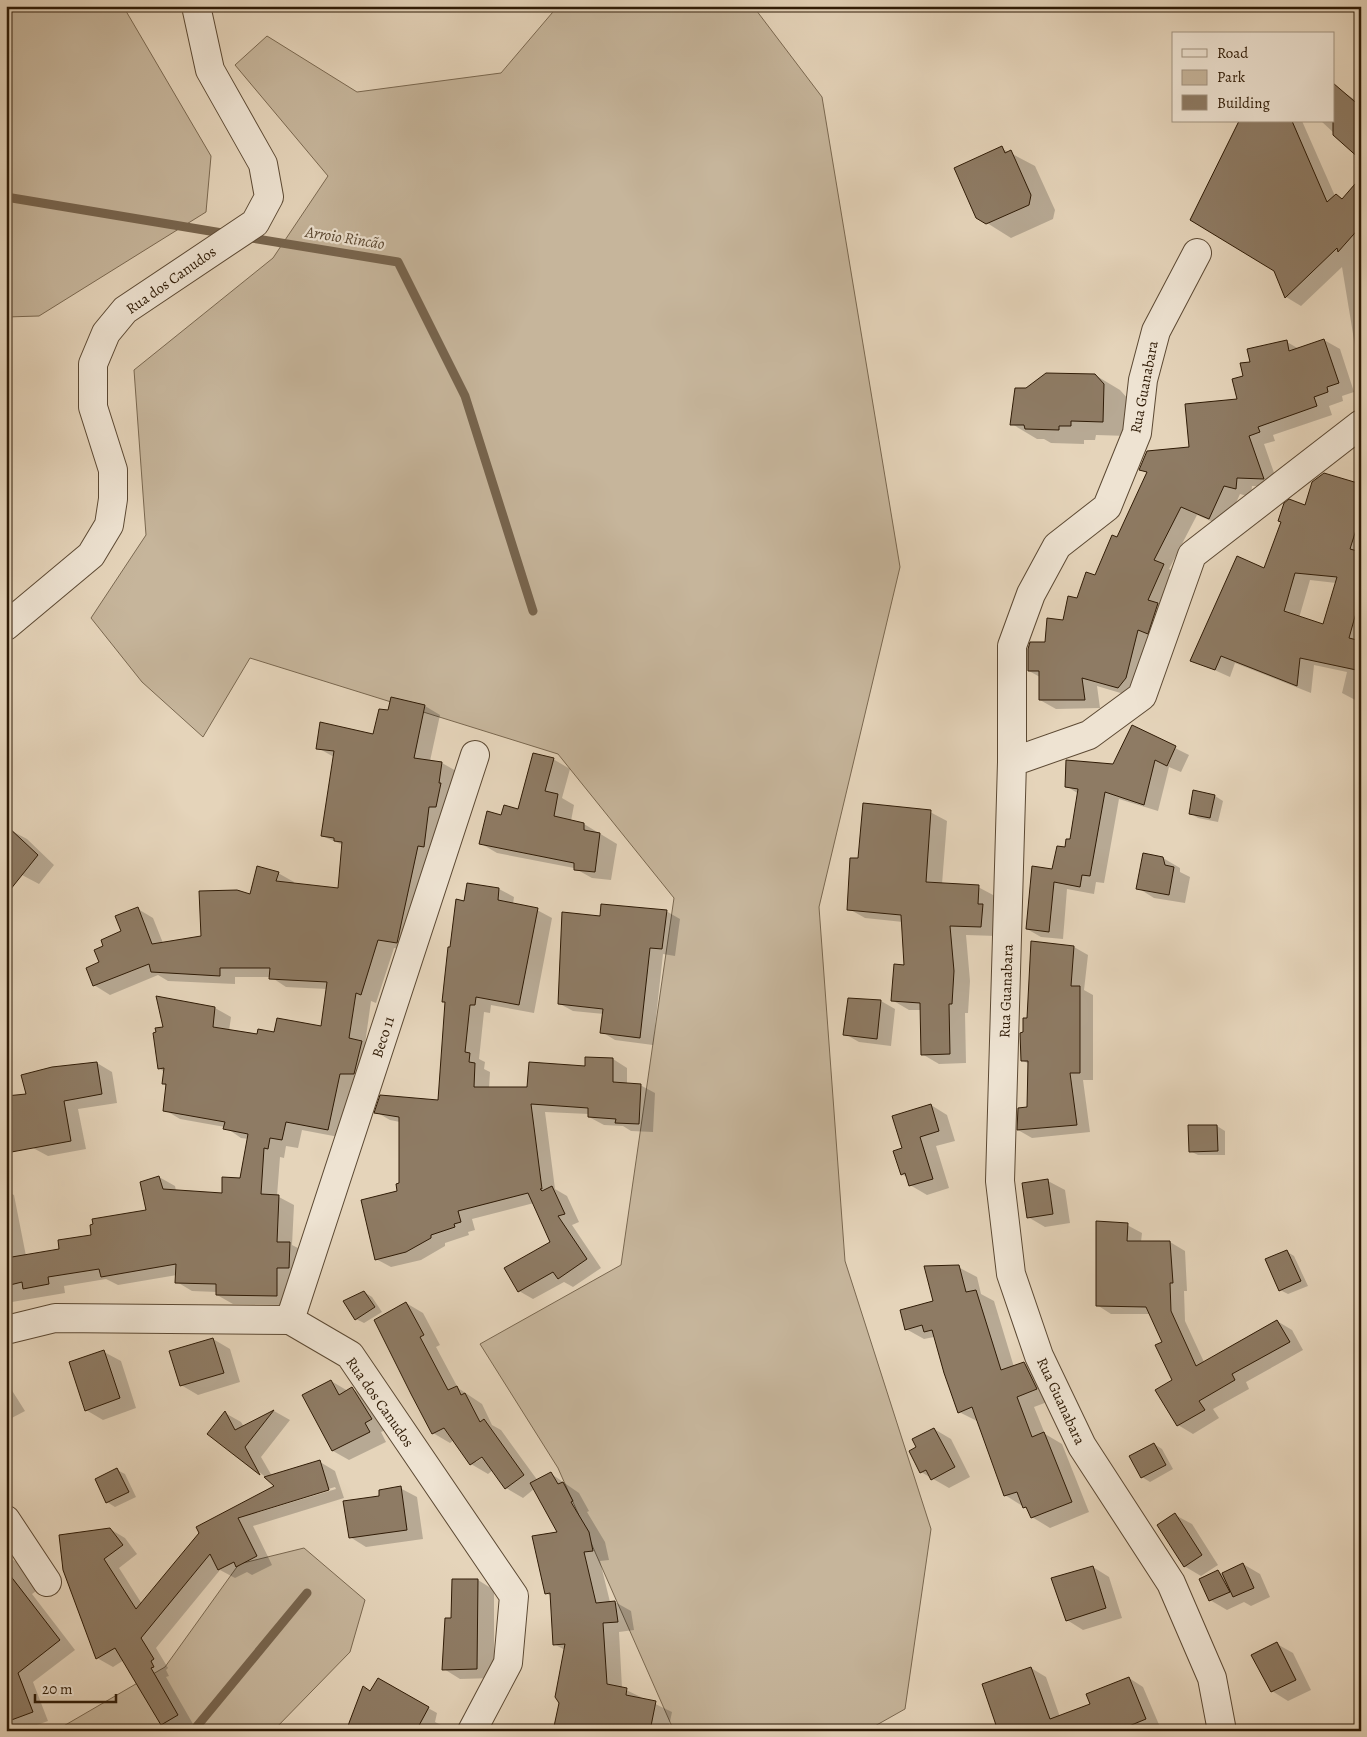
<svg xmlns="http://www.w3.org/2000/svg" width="1367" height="1737" viewBox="0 0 1367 1737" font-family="Alegreya,serif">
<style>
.green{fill:#c6b59b;stroke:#7a6850}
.shadow{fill:#0003;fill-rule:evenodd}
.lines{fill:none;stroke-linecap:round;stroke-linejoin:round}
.stream{stroke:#77644d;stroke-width:9}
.building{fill:#8e7b64;stroke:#2f1b06;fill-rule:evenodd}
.minor-casing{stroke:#5c4933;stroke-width:30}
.minor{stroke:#eee3d2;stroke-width:28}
.labels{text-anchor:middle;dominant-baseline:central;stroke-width:4.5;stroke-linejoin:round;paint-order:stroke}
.street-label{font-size:15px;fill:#2f1b06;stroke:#eee3d2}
.water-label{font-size:16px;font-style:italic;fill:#594630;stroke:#eee3d2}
</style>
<rect width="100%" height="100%" fill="#e5d4ba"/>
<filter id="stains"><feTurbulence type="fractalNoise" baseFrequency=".004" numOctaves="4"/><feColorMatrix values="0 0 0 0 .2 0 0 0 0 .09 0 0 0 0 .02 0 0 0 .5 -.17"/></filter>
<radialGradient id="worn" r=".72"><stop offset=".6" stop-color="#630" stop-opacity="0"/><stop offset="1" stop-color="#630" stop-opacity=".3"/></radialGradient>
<path class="green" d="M6 6H123L211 156 206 212 39 316 6 317Z
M558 6H753L822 97 900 567 819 907 845 1261 931 1529 905 1709 866 1731H674L558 1468 480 1344 621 1265 674 898 558 754 250 658 203 737 142 682 91 618 146 535 134 370 273 258 328 176 235 65 267 36 357 92 501 73Z
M304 1548 365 1600 350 1652 273 1731H55L165 1667 239 1564Z"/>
<path class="shadow" d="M1335 86 1361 104V158L1321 121H1333Z
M1247 121H1302L1335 196 1343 199 1361 179V349L1355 346 1342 267 1301 306 1286 297 1275 270Z
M1001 148 1035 166 1055 210 1053 219 1011 238 987 223Z
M1324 340 1340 349 1354 392 1342 396 1343 401 1329 406 1332 415 1273 435 1275 441 1264 444 1279 487 1252 486 1251 497 1240 494 1225 527 1197 515 1169 569 1179 574 1134 697 1097 686 1100 708 1056 709 1040 700V677L1029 671 1095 577 1118 539 1148 473 1141 469 1191 448 1238 400 1251 362 1287 342 1299 349Z
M1095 375 1120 390 1129 400 1128 436 1096 435 1095 440H1084V444L1051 443 1044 439H1037L1012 424 1026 390Z
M1324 474 1361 484V703L1342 693 1347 672 1314 665 1311 693 1235 663 1230 677 1192 660 1265 569 1306 506ZM1310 580 1336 583 1324 626 1299 618Z
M425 706 440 715 430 761 442 763 458 772 413 952 394 948 376 1003 371 1001 365 1044 377 1051 344 1138 302 1130 298 1148 286 1146 284 1158 280 1157 277 1196 294 1205 292 1245 306 1252 292 1305 233 1304 217 1295V1292L192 1291 177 1282V1275L118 1285 106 1279 64 1286 65 1293 6 1303V1191L14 1195 26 1256 61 1250 148 1211 159 1177 175 1186 176 1191 223 1194 241 1179 249 1139 241 1138 225 1127 180 1119 165 1110 167 1086 163 1084 164 1072 159 1068 165 1028 158 997 215 1008 231 1017 229 1031 258 1036 322 1028 327 989 286 987 271 977H235V984L168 981 158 975 110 995 94 985 87 968 100 963 105 947 123 932 138 909 153 918 163 943 202 937 278 873 294 882 293 884 339 889 343 845 322 836 334 757 318 748 374 736 389 712Z
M1133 727 1189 755 1181 772 1169 767 1158 811 1119 799 1104 883 1096 882 1094 894 1067 889 1063 939 1041 937 1027 929 1053 871 1071 841 1079 794 1066 786 1113 766Z
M553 759 570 769 562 798 574 805 571 821 584 824 617 844 611 880 592 878 574 868 497 853 480 843 502 816 519 810Z
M1194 792 1215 796 1223 801 1218 822 1198 818 1190 813Z
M930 812 947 821 942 884 978 887 995 896 997 936 966 935 970 981 968 1013H965L966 1063 939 1064 922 1054 921 1010H909L892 1000 905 966 903 922 865 918 849 909 859 860Z
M10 830 27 839 54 865 39 884 22 875Z
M1163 858 1180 868V872L1190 877 1185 903 1154 898 1138 888Z
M468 884 499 889 514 897 513 904 537 910 552 918 534 1013 491 1005 490 1013 484 1012 479 1059 485 1062 484 1069 490 1072 489 1088H528L613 1059 627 1068V1084L640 1085 655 1093 653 1132 631 1131 623 1126 604 1125 589 1117V1114L545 1112 555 1189 567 1196 579 1222 572 1225 601 1268 573 1287 564 1282 533 1299 519 1291 552 1242 534 1203 472 1219 475 1230 468 1232 469 1235 445 1243V1246L421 1260 391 1267 376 1259 400 1184V1122L390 1120 376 1112 439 1101 451 949 465 902Z
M666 911 680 919 675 956 663 954 653 1045 615 1040 602 1032 604 1014 573 1011 560 1004 601 917Z
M1032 943 1074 947 1088 955 1084 990 1093 995V1080H1083L1090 1132 1032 1138 1018 1130 1029 1108V1064L1022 1060 1024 1033 1028 1020Z
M881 1001 895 1009 891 1046 859 1042 845 1034Z
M97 1063 112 1072 117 1103 78 1109 86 1149 48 1156 33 1148 41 1110Z
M931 1105 947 1115 955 1141 936 1146 949 1188 927 1195 910 1185 908 1178 902 1174 904 1149Z
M1217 1126 1225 1131V1155H1198L1190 1151Z
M1048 1181 1065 1190 1070 1223 1045 1227 1028 1217Z
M1127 1225 1142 1233 1141 1242H1170L1185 1251 1187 1291H1184L1185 1321 1204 1362 1277 1321 1292 1330 1303 1350 1246 1382 1249 1389 1213 1409 1219 1418 1193 1434 1178 1425 1156 1391 1174 1380 1163 1342 1151 1314H1111L1097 1305Z
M1286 1251 1294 1256 1308 1286 1288 1294 1280 1290Z
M958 1267 977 1277 981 1294 994 1301 1014 1367 1024 1363 1043 1374 1055 1399 1034 1407 1045 1434 1062 1444 1089 1512 1050 1528 1032 1517 1029 1510 1005 1495 979 1422 959 1412 934 1337 924 1339 906 1329 934 1302Z
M364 1292 372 1297 382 1312 364 1323 356 1319Z
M406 1303 423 1313 440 1345 436 1347 458 1388 482 1404 492 1425 501 1430 538 1481 550 1473 579 1493 589 1511 587 1512 605 1542 609 1560 600 1561 610 1602H615L631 1611 634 1630 619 1632 622 1688 672 1712 668 1731H586L560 1703 565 1650 554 1644 551 1596 546 1593 559 1533 534 1489 523 1498 506 1488 493 1470 488 1474 471 1464 454 1440 450 1443 433 1433ZM488 1454 476 1462V1459Z
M213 1339 230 1349 240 1382 198 1395 181 1385Z
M104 1352 121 1361 136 1408 103 1420 86 1410Z
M6 1381 25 1411 6 1421Z
M331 1381 348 1391 352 1389 369 1398 388 1429 381 1432 386 1442 349 1460 333 1451Z
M274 1411 290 1420 261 1457 272 1476 320 1462 335 1471 344 1498 253 1526 272 1565 252 1575 247 1572 235 1578 220 1570 156 1648 168 1668 166 1670 169 1676 166 1677 193 1724 182 1731H174L162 1724 124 1660 113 1667 97 1658 65 1569 110 1529 125 1538 137 1554 119 1568 142 1604 200 1533 277 1486 209 1433 225 1413 241 1422 244 1427ZM335 1487 336 1489 256 1513 260 1510Z
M934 1429 951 1439 970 1477 949 1488 921 1472 918 1448Z
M1154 1444 1162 1449 1173 1469 1150 1482 1142 1477Z
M117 1470 125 1474 136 1497 115 1507 107 1502Z
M400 1488 417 1497 423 1539 366 1547 350 1537 381 1497Z
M1175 1515 1192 1524 1218 1565 1201 1576 1184 1566Z
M6 1556 22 1565 39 1589 32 1594 75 1650 33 1682 48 1721 37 1725 39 1731H6Z
M1243 1564 1260 1574 1270 1597 1251 1606 1244 1602 1227 1610 1210 1600 1218 1572 1222 1574Z
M1093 1567 1109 1577 1122 1618 1083 1630 1067 1620Z
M478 1580 494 1590V1678L460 1679 444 1669 453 1619Z
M1277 1644 1293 1653 1311 1690 1288 1701 1272 1691Z
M1031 1668 1046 1677 1060 1717 1092 1704 1129 1678 1143 1687 1160 1727 1152 1731H999Z
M378 1680 437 1713 435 1722 441 1725 437 1731H347Z"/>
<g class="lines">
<path class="stream" d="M6 197 228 234
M245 237 398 262 465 396 533 611
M193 1731 307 1593"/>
</g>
<path class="building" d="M1333 83 1361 107V160L1333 135Z
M1239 121H1292L1327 202 1336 194 1342 199 1361 177V226L1338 252 1337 248 1285 298 1274 271 1190 220Z
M1002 146 1005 153 1011 150 1031 195 1029 205 986 224 976 218 954 168Z
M1324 339 1339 383 1327 387 1328 392 1314 397 1317 406 1258 427 1260 432 1249 436 1264 479 1237 478 1236 489 1224 486 1209 519 1181 507 1154 560 1164 564 1148 600 1158 603 1148 634 1138 630 1126 678 1118 688 1082 678 1085 700H1039V671H1028V649L1030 642H1045L1047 618 1063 620 1068 596 1077 598 1086 572 1095 575 1112 535 1117 537 1147 472 1139 470 1147 451 1189 447 1185 404 1237 399 1232 379 1243 376 1240 363 1250 362 1247 349 1287 340 1289 351Z
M1046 373 1095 374 1104 384 1103 422 1071 421V426H1059V430L1025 429 1024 425H1010L1015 388H1026Z
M1324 473 1361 484V514L1350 549 1361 552V595L1349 638 1361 641V671L1300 658 1297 686 1221 656 1215 670 1190 661 1237 556 1264 568 1281 522 1278 521 1284 503 1289 499 1305 505 1312 482ZM1295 573 1337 577 1323 624 1284 611Z
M391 697 425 705 414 758 442 762 439 783H441L436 807H429L424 847 418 846 397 943 378 940 361 995 356 993 349 1038 362 1041 354 1074H340L328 1130 286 1122 282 1140 270 1138 268 1149 264 1148 261 1194 279 1195 277 1242H290L289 1268H277V1296L216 1295V1284L175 1283 176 1264 101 1277 99 1269 48 1277 49 1284 23 1289 22 1282 6 1286V1258L59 1249 58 1240 91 1235 90 1225 93 1224 92 1219 146 1210 140 1182 159 1176 163 1189 222 1193V1177L240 1178 248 1134 223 1129 225 1122 163 1111 166 1084H162L164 1068 158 1069 153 1033 156 1032 155 1028 163 1027 156 996 215 1007 213 1027 257 1034 258 1029 274 1032 277 1018 321 1026 327 982 269 979 270 968H220V976L151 972 149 964 93 986 86 968 99 962 94 950 103 946 101 940 121 931 115 916 138 907 152 944 201 936 199 891 237 890 250 894 257 866 279 872 276 881 338 888 342 842 334 841V838L321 836 334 751 316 749 320 722 373 734 379 709 388 710Z
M1132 725 1176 746 1167 766 1155 760 1144 805 1105 792 1090 876 1082 875 1080 887 1054 882 1049 932 1026 929 1032 866 1052 869 1057 846 1065 847 1066 839H1070L1078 789 1065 787 1066 760 1113 764Z
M533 753 554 758 545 791 558 794 554 816 584 823V830L600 833 595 872 574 870V863L479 844 487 811 501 815 504 805 518 809Z
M1193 790 1215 795 1210 818 1189 814Z
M863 803 931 810 926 882 979 885 978 904H983L981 927 950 926 954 971 952 1004H949L950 1054 921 1055 920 1003 891 1001 894 964 904 965 901 915 847 910 850 858H858Z
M6 825 38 855 6 895Z
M1143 853 1163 857 1165 865 1174 867 1169 895 1136 889Z
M467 883 499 888 498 900 538 908 519 1005 476 997 475 1005H470L465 1052 470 1053 469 1062 475 1063 474 1087H527L529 1062 585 1066V1057L613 1058V1082L641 1084 639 1124 615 1123 616 1119 588 1117V1108L531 1104 542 1189H540L542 1191 552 1186 565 1214 558 1216 587 1259 558 1279 553 1272 518 1292 504 1268 550 1242 528 1193 458 1211 461 1222 454 1224 455 1227 431 1235V1238L406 1252 375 1260 361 1200 397 1191 396 1184 399 1183V1117L374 1113 380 1095 438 1100 445 1002H442L448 947H450L456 899 464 901Z
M601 904 667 910 662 949 650 948 640 1038 600 1033 603 1009 558 1004 562 912 600 916Z
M1031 941 1074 946 1071 986H1080V1073H1070L1077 1125 1017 1130 1018 1108 1027 1107 1028 1061H1021L1020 1033 1023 1032V1018H1027Z
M848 998 881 1000 877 1039 843 1035Z
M97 1062 102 1094 64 1101 71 1141 6 1153V1096L26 1094 21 1075 52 1067Z
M931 1104 939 1131 920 1137 933 1179 909 1186 905 1173 901 1175 893 1151 902 1148 892 1116Z
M1188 1125H1217L1218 1151 1189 1152Z
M1048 1179 1053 1214 1027 1218 1022 1183Z
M1096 1221 1128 1223 1127 1241H1170L1173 1283H1170L1171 1311 1196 1366 1277 1320 1290 1342 1232 1374 1235 1380 1199 1401 1205 1410 1177 1426 1155 1390 1172 1380 1155 1345 1162 1342 1146 1307 1096 1306Z
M1287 1250 1301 1281 1279 1291 1265 1259Z
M959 1265 966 1292 976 1290 1001 1370 1024 1362 1037 1389 1017 1397 1032 1437 1044 1432 1072 1502 1031 1518 1026 1507 1023 1508 1017 1492 1004 1496 972 1407 958 1413 944 1373 932 1330 924 1332 922 1325 905 1330 900 1310 933 1301 924 1266Z
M364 1291 375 1307 355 1320 343 1301Z
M406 1302 424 1335 420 1337 448 1390 457 1386 461 1395 465 1393 480 1422 484 1419 524 1475 505 1489 482 1457 470 1465 444 1428 432 1434 411 1394 374 1320Z
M213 1338 224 1373 180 1386 169 1351Z
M104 1350 120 1398 85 1411 69 1362Z
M331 1380 339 1395 352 1387 372 1419 365 1423 370 1432 332 1451 302 1395Z
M274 1410 245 1447 260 1475 207 1434 225 1411 235 1430Z
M934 1428 955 1467 931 1480 926 1470 920 1473 909 1451 916 1447 912 1439Z
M1154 1443 1166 1465 1141 1478 1129 1456Z
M320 1460 329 1490 238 1518 257 1556 236 1567 234 1562 218 1570 210 1554 141 1638 154 1659 151 1661 154 1667 151 1668 178 1715 161 1725 115 1648 96 1659 63 1570 59 1535 110 1528 123 1545 104 1559 136 1609 199 1533 196 1527 274 1486 264 1477Z
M117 1468 129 1492 106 1503 95 1479Z
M551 1472 558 1484 563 1482 573 1501 571 1502 589 1532 593 1551 584 1552 596 1603 615 1601 618 1622 603 1623 607 1684 627 1688 626 1695 656 1701 650 1731H553L559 1703 555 1697 565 1644 553 1645 550 1593 545 1594 532 1536 557 1532 530 1483Z
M401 1486 407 1530 349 1538 343 1501 379 1496V1490Z
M1175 1513 1202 1555 1184 1567 1157 1525Z
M1243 1563 1254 1588 1233 1597 1222 1573Z
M1093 1566 1106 1608 1066 1621 1051 1578Z
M6 1570 60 1640 18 1673 33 1712 6 1722Z
M1218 1570 1230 1592 1209 1601 1199 1579Z
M452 1579H478L477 1669 442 1670 445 1618H451Z
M1277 1642 1296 1680 1271 1692 1251 1655Z
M1031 1667 1050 1719 1090 1704 1086 1694 1129 1677 1146 1719 1117 1731H998L982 1684Z
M378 1678 429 1707 416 1731H346L363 1686 370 1691Z"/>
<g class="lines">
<g class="minor-casing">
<path id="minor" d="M1197 253 1156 331 1143 380 1137 433 1107 507 1057 546 1031 594 1012 646V762L1000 1181 1011 1274 1039 1356 1082 1446 1171 1583 1212 1678 1222 1731
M6 626 91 555 109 525 113 499V470L93 407V364L106 333 125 310 255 223 269 197 263 164 210 70 196 6
M1012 762 1089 735 1142 696 1192 555 1361 424
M290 1320 475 755
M6 1330 55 1318 290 1320 350 1355 514 1596 508 1663 472 1731
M6 1520 47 1582"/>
</g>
<use href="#minor" class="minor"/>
</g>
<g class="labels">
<g class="street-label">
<text transform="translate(171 280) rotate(-35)">Rua dos Canudos</text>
<text transform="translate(1144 387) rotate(-79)">Rua Guanabara</text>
<text transform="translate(1006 991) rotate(-88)">Rua Guanabara</text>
<text transform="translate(383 1037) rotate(-72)">Beco 11</text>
<text transform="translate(1061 1401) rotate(65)">Rua Guanabara</text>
<text transform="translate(380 1402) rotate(55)">Rua dos Canudos</text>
</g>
<g class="water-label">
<text transform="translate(345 238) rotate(9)">Arroio Rincão</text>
</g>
</g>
<rect width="1367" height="1737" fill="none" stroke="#e5d4ba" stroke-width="25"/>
<rect x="8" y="8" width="1352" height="1722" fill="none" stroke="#2f1b06" stroke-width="2.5"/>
<rect x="12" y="12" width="1342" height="1712" fill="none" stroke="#2f1b06"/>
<rect x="1172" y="32" width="162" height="90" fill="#eee3d2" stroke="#a29380"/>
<rect x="1182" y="49" width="25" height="8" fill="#eee3d2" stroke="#a29380"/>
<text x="1217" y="58" font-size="15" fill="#2f1b06">Road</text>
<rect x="1182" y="70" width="25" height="15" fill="#c6b59b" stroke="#a29380"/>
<text x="1217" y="82" font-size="15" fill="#2f1b06">Park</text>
<rect x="1182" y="95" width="25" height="15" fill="#8e7b64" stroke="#a29380"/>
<text x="1217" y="108" font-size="15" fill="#2f1b06">Building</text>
<path d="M35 1694v8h81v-8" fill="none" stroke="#2f1b06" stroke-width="2.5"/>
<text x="42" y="1694" font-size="15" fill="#2f1b06" stroke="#eee3d2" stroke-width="4" paint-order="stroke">20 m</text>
<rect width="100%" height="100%" filter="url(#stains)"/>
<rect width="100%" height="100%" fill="url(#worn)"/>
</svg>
